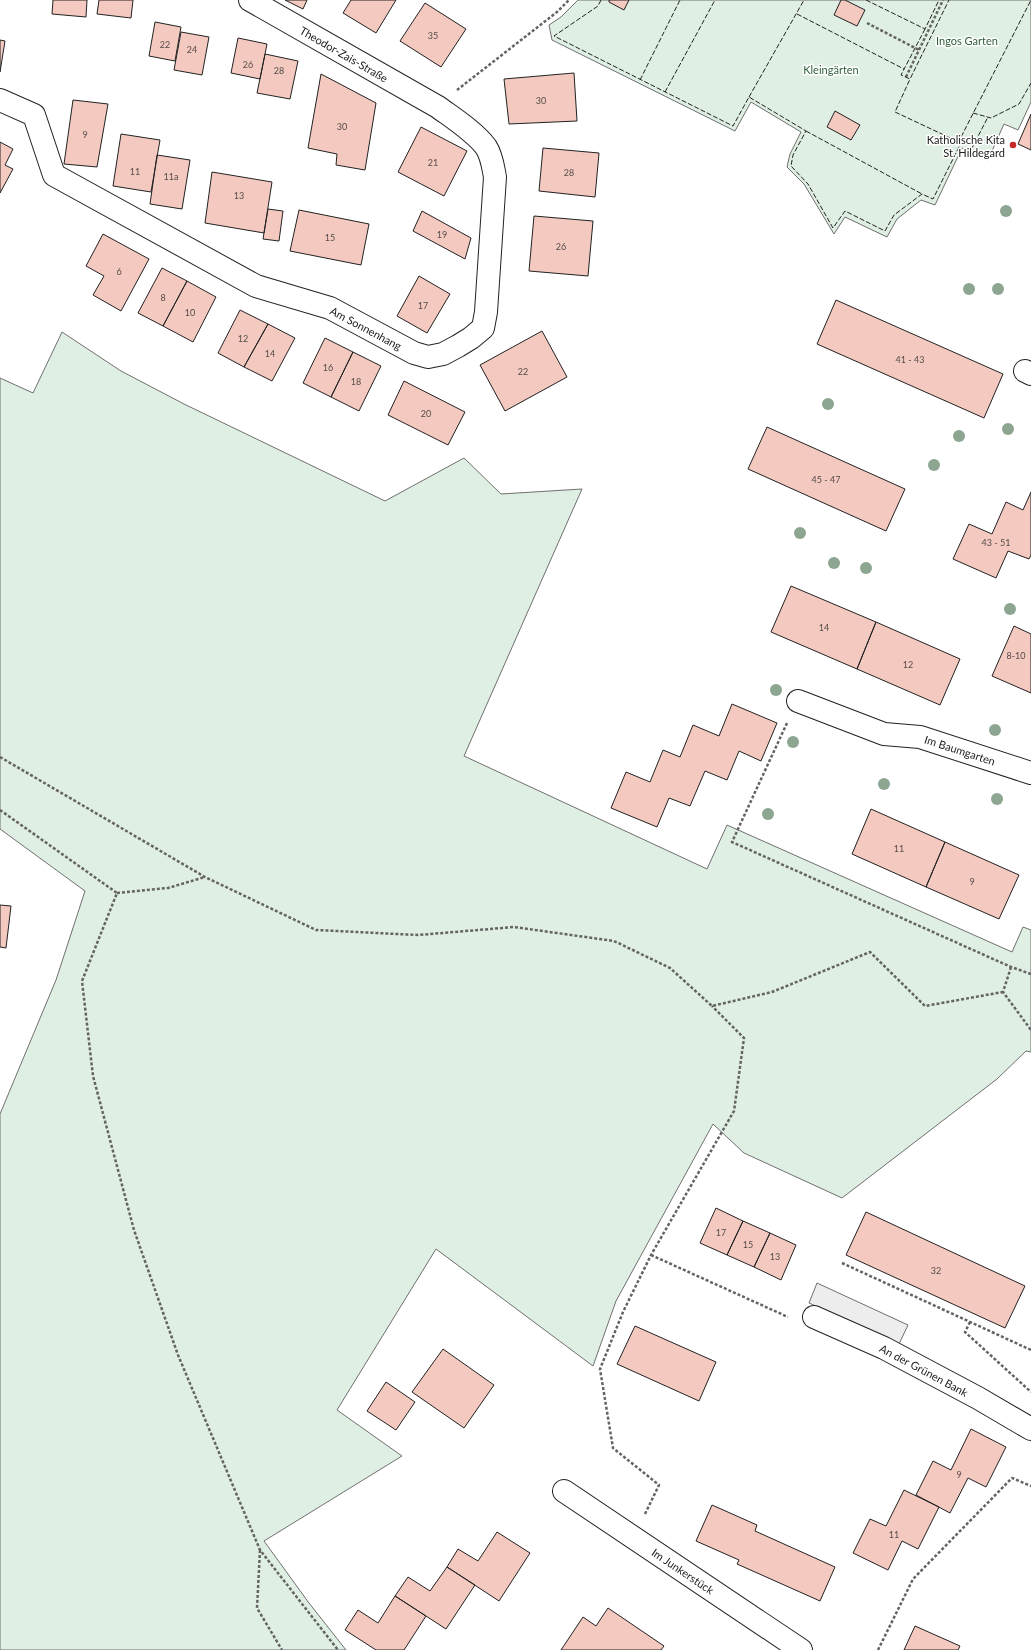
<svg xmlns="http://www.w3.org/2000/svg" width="1031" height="1650" viewBox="0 0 1031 1650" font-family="Lato,sans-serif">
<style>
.green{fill:#e0efe3;stroke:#6f6f6f}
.parking{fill:#ededed;stroke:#6f6f6f}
.building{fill:#f3c9c0;stroke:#222}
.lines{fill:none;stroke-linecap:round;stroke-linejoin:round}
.minor-casing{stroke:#222;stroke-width:24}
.path{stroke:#646464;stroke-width:2.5;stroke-dasharray:3 2;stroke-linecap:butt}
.minor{stroke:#fff;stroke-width:22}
.fence{stroke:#222;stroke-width:1;stroke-dasharray:5 2;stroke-linecap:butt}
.tree{fill:#8da692}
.poi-dot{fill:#c62828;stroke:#fff;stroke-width:1.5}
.labels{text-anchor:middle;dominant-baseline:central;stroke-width:3;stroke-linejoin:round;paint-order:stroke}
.number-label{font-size:9px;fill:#564c4a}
.park-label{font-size:11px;fill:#2f5e38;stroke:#fff}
.street-label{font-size:11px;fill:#222;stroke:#fff}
.poi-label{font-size:11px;fill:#222;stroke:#fff;text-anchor:end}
</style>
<rect width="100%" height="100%" fill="#fff"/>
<path class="green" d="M578 0H1031V102L1018 130 1004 124 988 160 962 148 935 205 921 200 897 219 887 237 845 217 834 234 804 184 787 167 790 154 801 132 751 102 735 131 552 40 549 25 561 17Z
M62 332 121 371 184 404 385 501 464 458 501 494 582 489 464 756 707 869 727 825 1012 952 1023 927 1031 930V1052L1026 1051 997 1079 842 1198 744 1153 713 1124 616 1301 593 1366 436 1249 337 1410 402 1456 264 1541 309 1603 346 1650H0V1114L56 980 85 891 0 829V378L33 393Z"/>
<path class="parking" d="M817 1283 908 1325 899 1344 809 1303Z"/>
<path class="building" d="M53 0H87L86 17 52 14Z
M99 0H133L131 18 97 14Z
M285 0H307L303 9Z
M351 0H396L376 33 343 13Z
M609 0H629L624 10 609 2Z
M841 0H845L865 10 857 26 834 15Z
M425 3 466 29 441 67 400 41Z
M155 22 181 27 175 61 149 56Z
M181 32 209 37 202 75 174 70Z
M238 38 267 44 260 79 231 73Z
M0 40 5 41 0 72Z
M265 54 298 61 290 99 257 93Z
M574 73 577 121 509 124 504 79Z
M321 74 376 103 365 170 336 165 337 154 308 148Z
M73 100 108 104 97 167 64 164Z
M835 111 860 125 851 140 827 127Z
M1031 114V150L1018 144Z
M421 127 467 151 444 196 398 172Z
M121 134 160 140 151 192 113 186Z
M0 142 13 149 5 165 13 169 0 193Z
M543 148 599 153 595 197 539 191Z
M157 155 190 160 182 209 150 204Z
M212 172 272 182 264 233 205 223Z
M268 209 283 211 279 241 263 239Z
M299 210 369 224 361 265 290 251Z
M422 211 471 238 465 259 413 231Z
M534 216 593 221 588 276 529 271Z
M103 234 149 259 121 311 93 295 104 276 86 266Z
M162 268 187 281 163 326 138 313Z
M419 276 450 294 427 333 397 316Z
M187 281 216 297 193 342 163 326Z
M836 300 1003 374 984 418 817 344Z
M240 310 268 324 244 367 218 353Z
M268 324 295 338 272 381 244 367Z
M542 331 567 377 505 411 480 365Z
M325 338 353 352 331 397 303 383Z
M353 352 381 366 359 411 331 397Z
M404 381 465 412 448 445 388 415Z
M767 427 905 489 886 531 748 469Z
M1031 492V555L1029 559 1008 551 996 578 953 559 969 524 992 534 1006 502 1023 510Z
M791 586 876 622 857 669 771 632Z
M876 622 960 659 940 705 857 669Z
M1014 626 1031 634V693L992 676Z
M732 704 777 723 761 761 739 751 727 780 705 771 690 806 669 798 657 827 611 808 626 772 650 782 663 750 680 757 693 725 719 736Z
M871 809 945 842 926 887 852 854Z
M945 842 1019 875 999 919 926 887Z
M0 905 11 906 6 948 0 947Z
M716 1208 743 1221 727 1255 700 1243Z
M866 1212 1025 1286 1005 1328 846 1255Z
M743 1221 770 1233 754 1267 727 1255Z
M770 1233 796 1245 781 1280 754 1267Z
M635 1326 716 1362 699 1401 617 1364Z
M443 1349 494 1385 464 1428 412 1392Z
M386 1382 415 1402 396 1430 367 1411Z
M971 1429 1006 1447 986 1487 968 1478 950 1513 916 1495 933 1461 951 1470Z
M904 1490 939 1507 918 1549 902 1541 888 1570 853 1553 870 1519 886 1526Z
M712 1505 757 1525 755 1531 835 1567 820 1601 737 1564 739 1560 696 1541Z
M497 1532 530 1553 499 1601 447 1567 458 1549 478 1561Z
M447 1567 475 1585 446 1629 395 1596 408 1577 430 1591Z
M395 1596 426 1616 404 1650H376L345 1630 358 1610 378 1623Z
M608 1608 664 1646 661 1650H561L583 1617 596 1626Z
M915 1626 960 1646 958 1650H904Z"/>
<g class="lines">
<g class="minor-casing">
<path id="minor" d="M0 100 34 115 54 175 256 286 330 308 414 353 428 357 443 354 458 346 471 338 483 328 486 312 495 177C493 167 492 156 486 147 475 132 453 118 438 107L250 0
M1025 371 1031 374
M798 701 884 734 920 737 1031 773
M814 1317 884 1348 978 1398 1031 1429
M564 1491 801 1650"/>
</g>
<path class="path" d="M867 23 919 50
M906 77 943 0
M457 90 557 12 569 0
M787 723 732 842 1011 967 1031 974
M0 757 205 877 316 930 418 935 514 927 614 941 670 968 712 1006 772 992 870 952 925 1006 1003 992
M0 810 117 893 82 981 93 1076 134 1230 178 1355 260 1550 338 1650
M117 893 168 888 205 877
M1011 967 1003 992 1031 1030
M651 1255 788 1317
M842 1263 1031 1350
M970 1322 965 1332 1031 1392
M645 1514 659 1485 613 1448 600 1369 623 1312 651 1255 734 1111 744 1038 712 1006
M260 1550 257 1608 282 1650
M878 1650 913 1579 1012 1478 1031 1486"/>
<use href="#minor" class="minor"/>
<path class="fence" d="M601 0 598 6 554 36 733 126 749 97 806 131 793 155 791 166 808 184 833 228 845 211 885 231 894 215 922 194 933 199 961 143 895 112 910 79
M866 0 925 29 939 0
M797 14 904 69
M925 29 901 75 910 79 949 0
M640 80 680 0
M665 92 715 0
M749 97 804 0
M973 113 991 118 1019 104 1031 83
M806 131 922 194
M958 143 1031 0
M972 148 988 117"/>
</g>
<g class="tree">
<circle cx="1006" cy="211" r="6"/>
<circle cx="969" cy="289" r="6"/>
<circle cx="998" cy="289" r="6"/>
<circle cx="828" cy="404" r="6"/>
<circle cx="1008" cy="429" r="6"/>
<circle cx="959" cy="436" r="6"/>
<circle cx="934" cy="465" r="6"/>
<circle cx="800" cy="533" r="6"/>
<circle cx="834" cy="563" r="6"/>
<circle cx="866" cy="568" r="6"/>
<circle cx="1010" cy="609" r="6"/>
<circle cx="776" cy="690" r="6"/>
<circle cx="995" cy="730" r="6"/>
<circle cx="793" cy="742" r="6"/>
<circle cx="884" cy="784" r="6"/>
<circle cx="997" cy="799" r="6"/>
<circle cx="768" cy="814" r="6"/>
</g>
<circle class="poi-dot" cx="1013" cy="145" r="4"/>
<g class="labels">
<g class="number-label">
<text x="433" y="35">35</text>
<text x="165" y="44">22</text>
<text x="192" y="49">24</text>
<text x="248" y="64">26</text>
<text x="279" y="70">28</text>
<text x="541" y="100">30</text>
<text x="342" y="126">30</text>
<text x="85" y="134">9</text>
<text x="433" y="162">21</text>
<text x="135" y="171">11</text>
<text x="569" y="172">28</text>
<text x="171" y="176">11a</text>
<text x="239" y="195">13</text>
<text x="442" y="234">19</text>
<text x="330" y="237">15</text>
<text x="561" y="246">26</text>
<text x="119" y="271">6</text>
<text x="163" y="297">8</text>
<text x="423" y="305">17</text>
<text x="190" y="312">10</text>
<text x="243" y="338">12</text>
<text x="270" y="353">14</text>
<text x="910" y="359">41 - 43</text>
<text x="328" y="367">16</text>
<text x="523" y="371">22</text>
<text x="356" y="381">18</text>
<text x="426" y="413">20</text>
<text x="826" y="479">45 - 47</text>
<text x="996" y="542">43 - 51</text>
<text x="824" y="627">14</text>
<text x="1016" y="655">8-10</text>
<text x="908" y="664">12</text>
<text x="899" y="848">11</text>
<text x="972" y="881">9</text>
<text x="721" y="1232">17</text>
<text x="748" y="1244">15</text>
<text x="775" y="1256">13</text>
<text x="936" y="1270">32</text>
<text x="959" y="1474">9</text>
<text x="894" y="1534">11</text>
</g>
<g class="park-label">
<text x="967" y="40">Ingos Garten</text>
<text x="831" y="69">Kleingärten</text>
</g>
<g class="street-label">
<text transform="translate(344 54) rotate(30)">Theodor-Zais-Straße</text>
<text transform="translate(366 328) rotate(28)">Am Sonnenhang</text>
<text transform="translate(960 750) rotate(18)">Im Baumgarten</text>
<text transform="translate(924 1370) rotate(28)">An der Grünen Bank</text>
<text transform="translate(683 1571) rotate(34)">Im Junkerstück</text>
</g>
<g class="poi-label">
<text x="1005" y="139">Katholische Kita<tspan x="1005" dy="13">St. Hildegard</tspan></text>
</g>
</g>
</svg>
